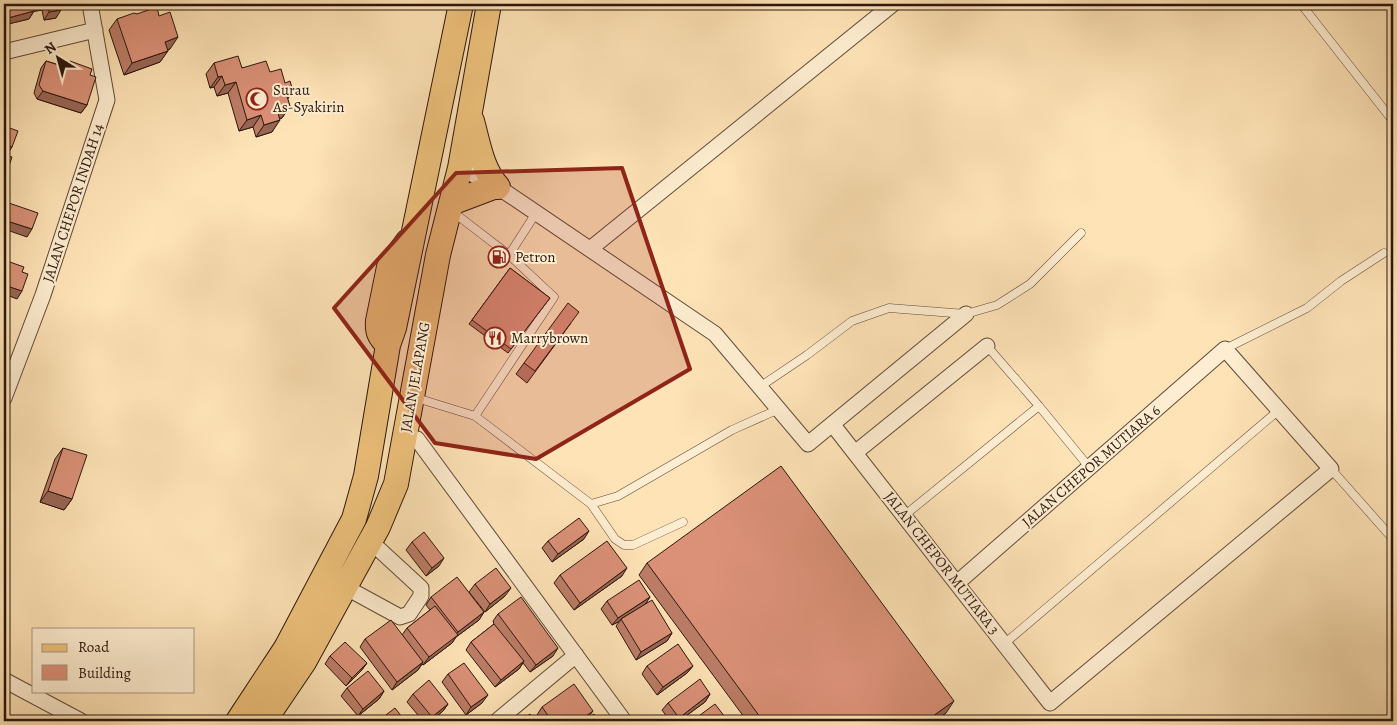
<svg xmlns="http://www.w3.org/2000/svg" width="1397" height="725" viewBox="0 0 1397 725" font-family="Alegreya,serif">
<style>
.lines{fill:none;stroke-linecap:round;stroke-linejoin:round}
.lane-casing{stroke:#604938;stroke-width:9}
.street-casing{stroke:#604938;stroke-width:17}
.primary-casing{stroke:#2b160e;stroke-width:26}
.lane{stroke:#feedd0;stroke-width:8}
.street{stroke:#feedd0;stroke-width:15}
.primary{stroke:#efc27b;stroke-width:24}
.wall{fill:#bc7d67;stroke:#2b160e}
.shaded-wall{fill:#996654;stroke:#2b160e}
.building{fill:#db9178;stroke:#2b160e}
.marked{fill:#8f2418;fill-opacity:0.2;stroke:#8f2418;stroke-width:4;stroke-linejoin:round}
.labels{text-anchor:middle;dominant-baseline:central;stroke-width:4;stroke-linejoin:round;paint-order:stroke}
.poi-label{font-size:15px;fill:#2b160e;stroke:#feedd0;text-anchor:start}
.street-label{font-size:15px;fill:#2b160e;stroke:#feedd0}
</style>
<rect width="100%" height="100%" fill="#fee3b6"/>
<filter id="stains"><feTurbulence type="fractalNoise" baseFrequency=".004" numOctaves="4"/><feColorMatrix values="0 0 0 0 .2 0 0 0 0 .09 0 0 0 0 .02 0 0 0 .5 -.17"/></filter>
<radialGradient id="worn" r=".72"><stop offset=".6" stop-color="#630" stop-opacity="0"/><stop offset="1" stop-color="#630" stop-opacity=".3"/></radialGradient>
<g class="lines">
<g class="lane-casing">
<path id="lane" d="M1301 4 1393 121
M453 212 509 255 554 297 475 416
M509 255 536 213
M987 346 1039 406 1089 467
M1225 349 1307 308 1341 281 1384 253
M761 386 807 355 852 321 889 308 966 314 997 305 1030 284 1081 233
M423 400 475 416 591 504 618 496 732 430 779 409
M1331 469 1393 539
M591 504 615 539 624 545H633L683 522
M905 515 1039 406
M1004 644 1279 410"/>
</g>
<g class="street-casing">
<path id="street" d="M4 52 95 30
M460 168 498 187 715 334 808 444 966 314
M590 249 893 4
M4 398 43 295 107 100 90 4
M833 425 1050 703 1331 469 1225 349 957 583
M417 439 624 721
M856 452 987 346
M345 587 400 617 409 614 421 596V588L370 541
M4 680 81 721
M497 721 576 655"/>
</g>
<g class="primary-casing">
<path id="primary" d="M472 121C478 143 482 170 498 187
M451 203 496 186
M388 345C380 337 377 333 378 321L389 267 408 241
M238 721 286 648 354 519 366 476 388 345 394 328 461 4
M264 721 304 662 345 587 378 527 396 484 438 255 460 168 489 4"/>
</g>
<use href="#lane" class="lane"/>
<use href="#street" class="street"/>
<use href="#primary" class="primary"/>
</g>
<path class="wall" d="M4 4H60L56 18 44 20 42 10 34 11 29 19 4 25Z
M137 14 170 49 168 50 160 62 124 75 109 30 117 19Z
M46 61 66 67 70 61 90 75 87 105 81 113 37 99 34 93 41 68Z
M214 63 270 72 285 83 293 91 287 99 290 106 282 118 279 119 272 132 256 137 253 127 239 131 228 93 217 96 214 87 210 88 206 74Z
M510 268 550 298 508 353 469 324Z
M571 323 527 383 516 374 524 363Z
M63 448 72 499 64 510 40 502 55 459Z
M584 539 552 562 542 548 548 541Z
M412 542 439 566 426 576 406 550Z
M647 563 946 713 934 721H747L639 575Z
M560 575 622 576 574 610 554 583Z
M475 584 505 596 485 612 469 592Z
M431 597 484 612 479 620 456 637 452 643 423 665 422 664 418 670 392 690 360 647 365 639 402 635 407 628 430 610 426 605Z
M650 597 645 604 672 633 667 641 636 660 616 626 620 621 612 625 601 609 607 601Z
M498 614 553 656 530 672 523 663 519 669 495 687 466 650 471 642 494 624 493 621Z
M330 656 367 663 361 671 346 686 325 664Z
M647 666H693L687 673 657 695 642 674Z
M448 674 482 703 466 715 442 682Z
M347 688 384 691 379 699 358 716 341 696Z
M413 694 448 704 443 711 431 721H423L407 702Z
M710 694 705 702 679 721H670L662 710 668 703Z
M542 707 584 721H541L537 715Z"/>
<path class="shaded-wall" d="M36 4H46L42 10 31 12Z
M61 10 56 18 44 20 49 12Z
M34 11 29 19 4 25V19Z
M178 37 170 49 157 53 165 42Z
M168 51 160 62 124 75 132 63Z
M222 76 214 87 210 88 218 77Z
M236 82 228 93 217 96 225 85Z
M43 91 87 105 81 113 37 99Z
M293 91 285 103 286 93Z
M290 106 282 118 269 122 277 110Z
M261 115 253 127 239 131 247 120Z
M280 120 272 132 256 137 264 125Z
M4 144 12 147 7 155 4 154Z
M4 220 32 229 27 237 4 229Z
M4 285 22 291 17 299 4 294Z
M48 491 72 499 64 510 40 502Z
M589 531 584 539 552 562 558 554Z
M444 558 439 566 426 576 432 568Z
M627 568 622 576 574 610 580 603Z
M511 588 505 596 485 612 490 604Z
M650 597 645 605 621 619 620 621 612 625 618 618Z
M484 612 479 620 456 637 452 643 423 665 429 657 454 637 458 632Z
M672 633 667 641 636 660 641 652Z
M558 648 553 656 530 672 536 665Z
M524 661 519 669 495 687 501 680Z
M423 662 418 670 392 690 397 682Z
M367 663 361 671 346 686 352 678Z
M693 666 687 673 657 695 663 687Z
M384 691 379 699 358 716 363 709Z
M710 694 705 702 679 721H676L679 718Z
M488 695 482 703 466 715 471 707Z
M954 701 946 713 934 721H926Z
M448 704 443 711 431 721H429L432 717Z
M593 711 587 719 584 721H579Z"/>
<path class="building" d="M4 4H32L34 11 4 19Z
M48 4H60L61 10 49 12Z
M157 7 159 16 170 12 178 37 165 42 168 51 132 63 117 19 134 13 137 14Z
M238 56 242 68 266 61 270 72 281 69 285 83 290 81 293 91 286 93 290 106 277 110 280 120 264 125 261 115 247 120 236 82 225 85 222 76 218 77 214 63Z
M46 61 68 68 70 61 92 69 90 75 96 77 87 105 43 91 39 85Z
M4 126 18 131 12 147 4 144Z
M4 155 12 157 4 181Z
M6 202 38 213 32 229 4 220V209Z
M4 260 24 267 22 272 28 274 22 291 4 285Z
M510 268 550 298 511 349 472 320Z
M568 303 579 312 535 371 524 363Z
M4 306 8 308 4 321Z
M63 448 87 455 72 499 48 491Z
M781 466 954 701 926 721H763L647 563Z
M579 518 589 531 558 554 548 541Z
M424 532 444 558 432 568 412 542Z
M607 541 627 568 580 603 560 575Z
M496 568 511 588 490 604 475 584Z
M457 577 484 612 458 632 431 597Z
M639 580 650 597 618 618 607 601Z
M521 597 558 648 536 665 498 614Z
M652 600 672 633 641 652 621 619Z
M435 606 458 635 429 657 407 628Z
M391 620 423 662 397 682 365 639Z
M494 624 524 661 501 680 471 642Z
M345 642 367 663 352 678 330 656Z
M678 644 693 666 663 687 647 666Z
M464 663 488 695 471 707 448 674Z
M368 671 384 691 363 709 347 688Z
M700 679 710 694 679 718 668 703Z
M429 680 448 704 432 717 413 694Z
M574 684 593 711 579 721H552L542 707Z
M715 704 728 721H692Z
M395 708 405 721H378Z
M530 714 535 721H520Z
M594 714 599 721H584Z"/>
<path class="marked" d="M622 168 690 369 536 459 435 443 334 308 456 173Z"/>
<defs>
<g id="mosque-ring" transform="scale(1.125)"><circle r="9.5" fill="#feedd0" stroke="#8f2418" stroke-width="1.5"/><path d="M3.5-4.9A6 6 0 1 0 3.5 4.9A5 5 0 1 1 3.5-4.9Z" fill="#8f2418"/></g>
<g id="fuel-ring" transform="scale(1.125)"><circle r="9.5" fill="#feedd0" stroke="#8f2418" stroke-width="1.5"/><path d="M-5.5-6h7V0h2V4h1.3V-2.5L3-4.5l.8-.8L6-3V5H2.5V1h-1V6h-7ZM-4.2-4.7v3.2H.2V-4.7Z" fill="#8f2418"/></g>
<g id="restaurant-ring" transform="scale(1.125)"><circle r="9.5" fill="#feedd0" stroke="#8f2418" stroke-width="1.5"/><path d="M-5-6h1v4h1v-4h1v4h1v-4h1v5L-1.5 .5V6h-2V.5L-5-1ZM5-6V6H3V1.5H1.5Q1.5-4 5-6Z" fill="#8f2418"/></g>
</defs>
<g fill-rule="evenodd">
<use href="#mosque-ring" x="257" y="99"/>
<use href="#fuel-ring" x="499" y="257"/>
<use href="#restaurant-ring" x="495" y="338"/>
</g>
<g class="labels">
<g class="poi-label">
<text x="273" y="90">Surau<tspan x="273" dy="17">As-Syakirin</tspan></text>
<text x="515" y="257">Petron</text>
<text x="511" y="338">Marrybrown</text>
</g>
<g class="street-label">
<text transform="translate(73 203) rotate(-72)">JALAN CHEPOR INDAH 14</text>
<text transform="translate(415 377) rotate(-80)">JALAN JELAPANG</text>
<text transform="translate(1091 466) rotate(-41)">JALAN CHEPOR MUTIARA 6</text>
<text transform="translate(942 563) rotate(52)">JALAN CHEPOR MUTIARA 3</text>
</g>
</g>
<rect width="1397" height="725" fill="none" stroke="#fee3b6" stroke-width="20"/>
<rect x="5" y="5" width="1387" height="715" fill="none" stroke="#2b160e" stroke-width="2.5"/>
<rect x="10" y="10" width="1377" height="705" fill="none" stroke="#2b160e"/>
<rect x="32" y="628" width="162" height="65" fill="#feedd0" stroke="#aa9782"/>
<rect x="42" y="644" width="25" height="8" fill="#efc27b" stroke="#aa9782"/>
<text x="78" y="652" font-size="15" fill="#2b160e">Road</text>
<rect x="42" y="665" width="25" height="15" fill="#db9178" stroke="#aa9782"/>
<text x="78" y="678" font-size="15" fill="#2b160e">Building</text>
<g transform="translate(58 58) rotate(323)" stroke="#feedd0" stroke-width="4" paint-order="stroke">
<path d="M0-4L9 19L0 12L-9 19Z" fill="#2b160e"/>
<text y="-8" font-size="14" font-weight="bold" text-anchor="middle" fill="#2b160e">N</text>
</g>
<rect width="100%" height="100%" filter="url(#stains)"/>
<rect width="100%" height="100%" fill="url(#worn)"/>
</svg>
